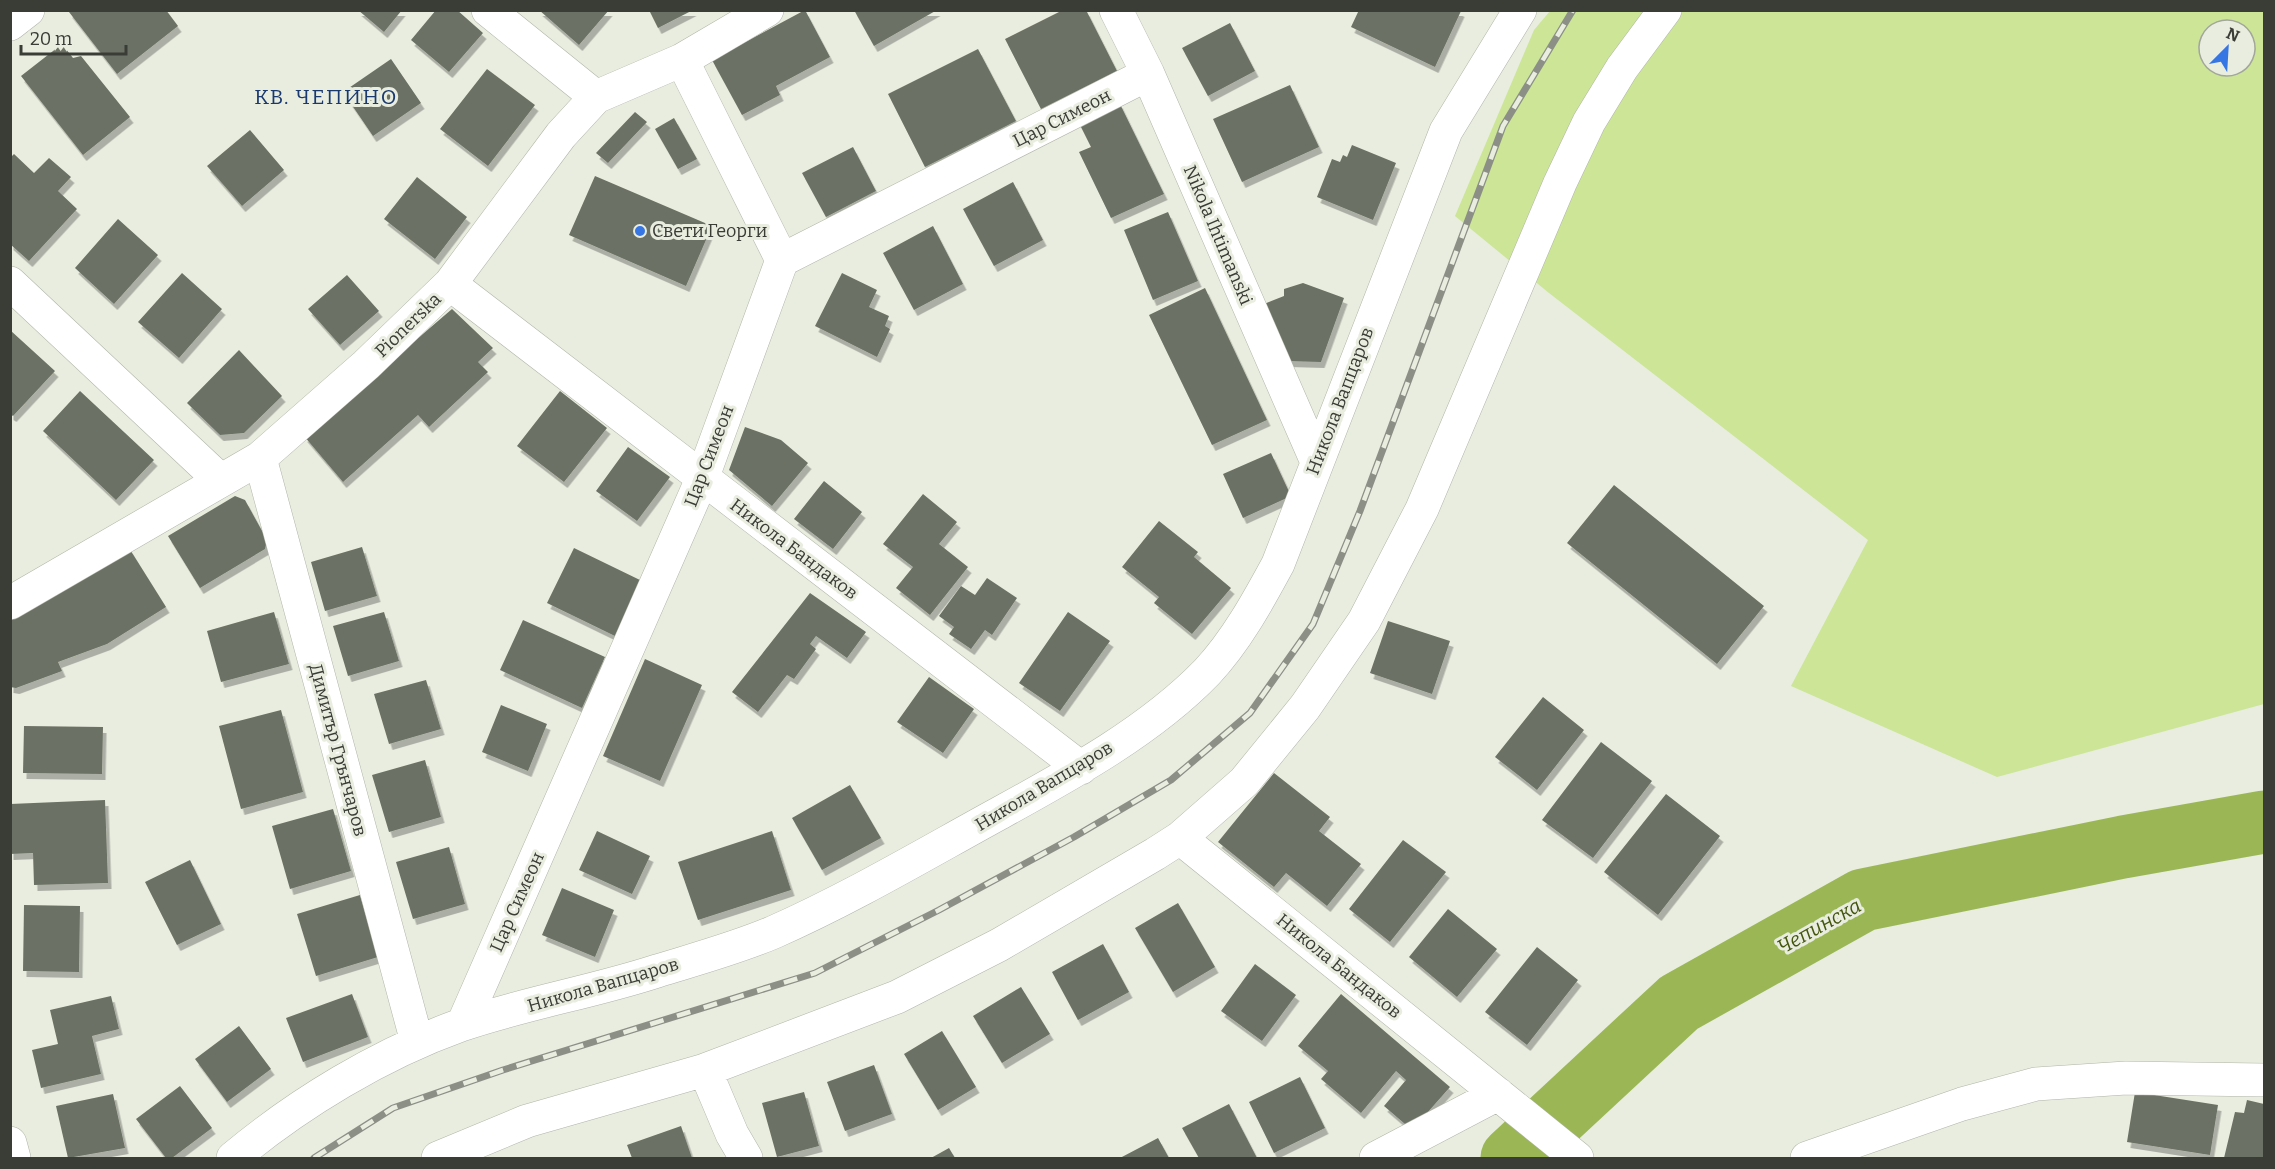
<svg xmlns="http://www.w3.org/2000/svg" width="2275" height="1169" viewBox="0 0 2275 1169" font-family="Bitter,serif">
<style>
.green{fill:#cce597;fill-rule:evenodd}
.lines{fill:none;stroke-linecap:round;stroke-linejoin:round}
.river{stroke:#9bb755;stroke-width:63}
.building{fill:#6c7165;filter:url(#shadow)}
.minor-casing{stroke:#b0b5a8;stroke-width:34}
.minor{stroke:#fff;stroke-width:33}
.rail-casing{stroke:#8c8f86;stroke-width:7}
.rail{stroke:#e8eddf;stroke-width:4.5;stroke-dasharray:14;stroke-linecap:butt}
.poi-dot{fill:#3675e4;stroke:#e8eddf;stroke-width:2}
.labels{text-anchor:middle;dominant-baseline:central;stroke-width:6;stroke-linejoin:round;paint-order:stroke}
.street-label{font-size:18px;fill:#3a3c36;stroke:#e8eddf}
.poi-label{font-size:18px;fill:#3a3c36;stroke:#e8eddf;text-anchor:start}
.water-label{font-size:20px;font-style:italic;fill:#44550e;stroke:#e8eddf}
.quarter-label{font-size:21px;letter-spacing:1.5px;fill:#1a396f;stroke:#e8eddf}
</style>
<defs>
<filter id="shadow"><feDropShadow dx="3.5" dy="6" stdDeviation="0" flood-color="#0004"/></filter>
</defs>
<rect width="100%" height="100%" fill="#e8eddf"/>
<path class="green" d="M1550 11H2264V704L1997 777 1791 686 1868 540 1549 293 1455 216 1534 30ZM2209 30H2245V66H2209Z"/>
<g class="lines">
<path class="river" d="M1512 1158 1679 1003 1863 900 2123 847 2264 822"/>
</g>
<path class="building" d="M71 10H166L178 26 117 74 69 12Z
M358 10H402L384 32Z
M436 10H457L483 33 449 72 411 40Z
M539 10H609L579 45Z
M649 10H693L658 28Z
M805 10 830 57 776 86 780 95 742 115 712 60Z
M854 10H937L874 46Z
M1063 10H1086L1117 71 1041 109 1005 39Z
M1359 10H1459L1461 11 1435 67 1351 27Z
M1230 23 1255 71 1208 96 1182 48Z
M62 44 73 58 81 56 130 117 83 155 21 76Z
M978 49 1016 121 925 167 888 94Z
M391 59 421 103 373 136 343 92Z
M487 69 535 105 488 166 440 129Z
M1290 85 1319 147 1242 182 1213 119Z
M1119 102 1164 194 1111 218 1079 152 1091 147 1078 121Z
M635 112 647 122 608 163 596 153Z
M674 118 697 159 678 169 655 129Z
M250 130 284 170 242 206 207 166Z
M1352 145 1396 163 1373 220 1317 197 1332 159 1340 162 1343 155 1347 157Z
M853 147 876 191 826 217 802 173Z
M14 154 34 173 49 158 71 177 58 191 77 209 29 261 10 244V158Z
M595 176 712 226 686 286 569 235Z
M417 177 467 217 435 259 384 219Z
M1013 182 1043 240 994 266 963 209Z
M1168 212 1198 281 1153 300 1124 230Z
M118 219 158 255 114 304 75 268Z
M933 226 963 284 914 310 883 253Z
M182 273 222 309 179 358 138 322Z
M842 273 877 290 869 307 889 316 885 326 890 329 877 357 815 326Z
M347 275 379 311 340 345 308 309Z
M1303 283 1344 298 1321 362 1286 361 1264 304 1284 296V289Z
M1205 288 1267 420 1212 445 1149 315Z
M452 309 493 348 478 362 488 372 429 427 418 415 343 482 304 436Z
M10 330 55 371 13 416 10 414Z
M239 350 282 396 244 433 220 435 187 403Z
M80 391 154 460 116 500 43 431Z
M560 391 607 428 564 482 517 446Z
M745 427 781 440 808 463 772 506 729 470Z
M628 447 670 477 637 521 596 491Z
M1271 453 1291 496 1243 518 1223 474Z
M824 481 862 512 833 549 794 519Z
M1614 485 1764 606 1717 664 1567 543Z
M923 494 957 522 939 544 968 567 930 615 896 588 913 567 883 544Z
M235 496 245 500 267 540 265 549 200 588 168 536Z
M1159 521 1198 552 1194 557 1231 588 1192 634 1154 603 1159 597 1122 567Z
M362 547 377 596 325 611 311 562Z
M129 548 166 607 107 644 58 662 62 671 16 688 10 687V619Z
M574 548 642 581 615 636 547 603Z
M987 578 1017 598 992 635 985 630 971 649 949 634 954 627 939 616 961 586 975 595Z
M810 593 866 632 847 658 816 636 810 644 816 649 794 679 787 675 758 712 732 692Z
M274 612 289 664 221 682 207 631Z
M384 612 399 661 348 676 333 626Z
M1068 612 1110 641 1060 711 1019 683Z
M523 620 605 657 582 708 500 670Z
M1388 621 1450 641 1432 694 1370 673Z
M645 659 702 685 660 781 603 756Z
M929 677 974 709 943 753 897 722Z
M426 680 441 729 389 744 374 694Z
M1543 697 1584 730 1537 790 1495 757Z
M501 705 547 724 528 771 482 752Z
M281 710 303 792 241 809 219 726Z
M24 726 103 727 102 774 23 773Z
M1601 742 1652 781 1593 858 1542 820Z
M425 760 441 817 389 832 372 775Z
M1274 773 1330 817 1319 831 1361 864 1327 906 1286 873 1274 887 1218 842Z
M850 785 881 838 822 870 792 818Z
M1666 794 1720 836 1658 915 1604 872Z
M105 800 108 883 34 885 33 853 10 854V804Z
M333 809 351 871 290 889 272 826Z
M597 831 650 856 632 894 579 870Z
M772 831 791 890 698 920 678 862Z
M1403 840 1446 872 1390 942 1349 909Z
M449 847 465 904 413 919 396 862Z
M190 860 221 924 177 945 145 882Z
M562 888 614 910 595 957 542 935Z
M360 895 378 957 316 976 297 914Z
M1178 903 1215 967 1173 992 1135 928Z
M24 905 80 906 79 972 23 971Z
M1448 909 1497 949 1457 997 1409 957Z
M1103 944 1129 992 1078 1020 1052 972Z
M1537 947 1578 980 1527 1045 1485 1012Z
M1255 964 1296 995 1262 1041 1221 1011Z
M1021 987 1050 1034 1002 1063 973 1016Z
M352 994 368 1037 303 1062 286 1018Z
M1341 994 1450 1087 1412 1130 1384 1106 1406 1080 1396 1071 1361 1113 1321 1079 1328 1071 1298 1046Z
M111 996 119 1029 92 1036 101 1074 41 1088 32 1050 58 1044 50 1010Z
M239 1026 271 1069 227 1102 195 1059Z
M942 1031 976 1087 938 1110 904 1054Z
M874 1065 892 1114 845 1131 827 1082Z
M1300 1077 1325 1128 1274 1153 1249 1102Z
M180 1086 212 1128 172 1158H166L136 1119Z
M804 1092 819 1146 777 1157 762 1103Z
M2135 1092 2218 1105 2210 1155 2127 1142Z
M113 1094 125 1148 68 1158 56 1106Z
M2247 1100 2264 1104V1158H2224L2235 1112 2244 1113Z
M1229 1104 1257 1158H1199L1182 1128Z
M681 1126 692 1158H632L627 1145Z
M1158 1138 1169 1158H1120Z
M949 1148 955 1158H931Z"/>
<g class="lines">
<g class="minor-casing">
<path id="minor" d="M488 10 596 97
M1116 10 1148 74 1317 462
M10 24 28 10
M682 60 782 260
M10 283 220 480
M450 284 1081 768
M260 458 417 1042
M10 603 260 458 366 365 450 284 561 135 596 97 682 60 767 10
M1180 838 1577 1158
M463 1024 702 479 782 260 1148 74
M705 1070 732 1134 746 1158
M10 1143 14 1158
M233 1158C299 1103 380 1054 461 1025 525 1003 593 992 657 971 696 959 737 948 774 932 851 898 925 854 998 814 1069 775 1150 731 1207 672 1236 641 1258 601 1278 564L1446 131 1520 10
M438 1158 527 1121 705 1070 897 997 999 945 1155 854 1180 838 1244 782 1305 707 1364 621 1422 509 1560 183 1589 122 1622 68 1665 10
M1376 1158 1498 1094
M1807 1158 1962 1104 2036 1084 2126 1078 2264 1080"/>
</g>
<use href="#minor" class="minor"/>
<g class="rail-casing">
<path id="rail" d="M314 1158 393 1108 503 1070 815 973 939 910 1074 837 1171 780 1250 713 1313 624 1360 511 1503 126 1573 10"/>
</g>
<use href="#rail" class="rail"/>
</g>
<circle class="poi-dot" cx="640" cy="231" r="6"/>
<g class="labels">
<g class="street-label">
<text transform="translate(1062 118) rotate(-27)">Цар Симеон</text>
<text transform="translate(1218 235) rotate(67)">Nikola Ihtimanski</text>
<text transform="translate(408 325) rotate(-44)">Pionerska</text>
<text transform="translate(1340 401) rotate(-69)">Никола Вапцаров</text>
<text transform="translate(709 456) rotate(-69)">Цар Симеон</text>
<text transform="translate(794 549) rotate(37)">Никола Бандаков</text>
<text transform="translate(338 750) rotate(75)">Димитър Грънчаров</text>
<text transform="translate(1044 786) rotate(-31)">Никола Вапцаров</text>
<text transform="translate(517 902) rotate(-66)">Цар Симеон</text>
<text transform="translate(1339 966) rotate(39)">Никола Бандаков</text>
<text transform="translate(603 985) rotate(-16)">Никола Вапцаров</text>
</g>
<g class="poi-label">
<text x="652" y="231">Свети Георги</text>
</g>
<g class="water-label">
<text transform="translate(1819 926) rotate(-29)">Чепинска</text>
</g>
<g class="quarter-label">
<text x="326" y="97">КВ. ЧЕПИНО</text>
</g>
</g>
<rect width="2275" height="1169" fill="none" stroke="#3a3c36" stroke-width="24"/>
<g transform="translate(2227 48) rotate(24)"><circle r="28" fill="#e8eddf" stroke="#a2a69b" stroke-width="1.5"/>
<path d="M0-4.5L10 22L0 15L-10 22Z" fill="#3675e4"/>
<text y="-9" font-size="16" font-weight="bold" text-anchor="middle" fill="#3a3c36">N</text>
</g>
<path d="M21 45v9h105v-9" fill="none" stroke="#3a3c36" stroke-width="3"/>
<text x="30" y="45" font-size="18" fill="#3a3c36" stroke="#e8eddf" stroke-width="4.5" paint-order="stroke">20 m</text>
</svg>
